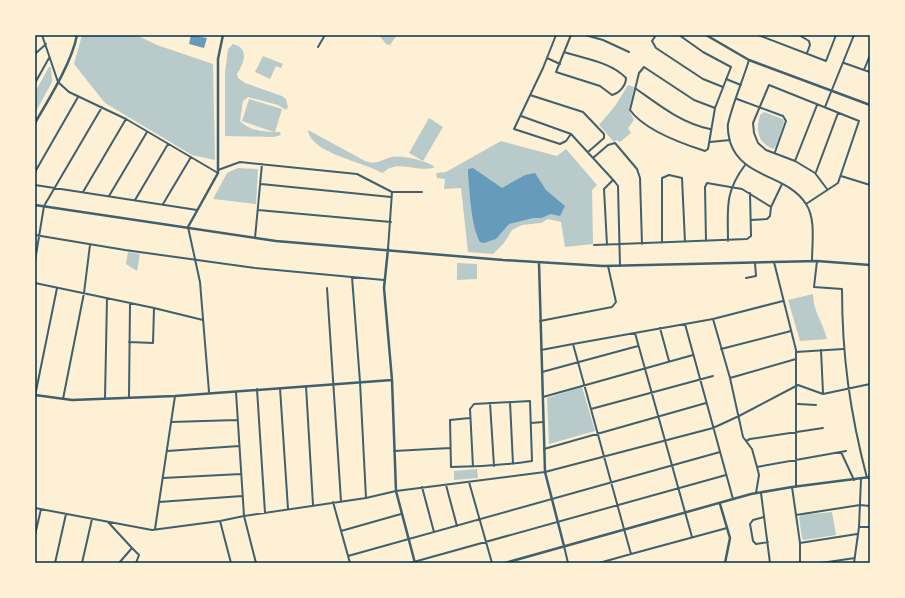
<svg xmlns="http://www.w3.org/2000/svg" width="905" height="598" viewBox="0 0 905 598" font-family="Inter,sans-serif">
<style>
.green{fill:#b9caca}
.water{fill:#669bbc}
.lines{fill:none;stroke-linecap:round;stroke-linejoin:round}
.minor{stroke:#3f606c;stroke-width:2}
.tertiary{stroke:#3f606c;stroke-width:2.5}
.neatline{fill:none;stroke:#003049;stroke-width:1.5}
</style>
<rect width="100%" height="100%" fill="#fdf0d5"/>
<path class="green" d="M82 35H136L157 45 213 64 215 160 192 155 105 103 74 64Z
M379 35H397L390 45 386 44Z
M233 44C251 49 243 64 237 74L238 78 245 83 282 96 286 99 288 107 286 110 278 105 248 97 243 101 240 121C248 130 263 132 274 132L242 121 249 99 282 109 275 132H280L281 135 274 137 225 136V73L228 49Z
M263 56 283 64 281 68 276 66 270 79 255 72Z
M49 67H51L52 82 35 113V92Z
M628 85 634 87 629 110 634 120 628 128 631 133 620 142 617 140 614 142 599 125 615 106Z
M764 112 783 119 784 122 776 146 773 149C757 142 756 130 760 115Z
M429 118 443 127 423 161 409 153Z
M308 130 365 161C380 165 379 160 392 157 402 155 427 161 435 167 418 174 397 158 383 173L380 172C364 162 310 153 308 130Z
M501 141 557 156 566 149 597 185 592 190 593 244 565 247 561 222 548 219 541 223 522 225 512 230 504 243 493 254 468 252 461 188 444 189 445 179 437 178 436 173 446 172Z
M238 168 258 169 256 204 213 199 227 173Z
M128 252 140 254 137 271 126 264Z
M457 263 477 264V279L457 280Z
M813 294C813 311 823 323 827 339L800 341 788 300Z
M582 387 595 431 549 444 547 398Z
M477 469 478 478 454 480V471Z
M832 512 836 535 804 540 802 538 799 518 801 515Z"/>
<path class="water" d="M191 35 207 38 204 48 189 44Z
M473 168 502 188 525 175 535 173 546 190 565 206 560 216 551 214 541 218H533L509 224 496 239 484 243 480 242C471 225 470 194 468 174V169Z"/>
<g class="lines">
<path class="minor" d="M42 35 58 82 69 92 126 119 218 173
M556 35 543 68 514 129 560 144 566 141 571 134
M585 35 603 40 629 52
M656 35 652 41 656 48 703 79 723 87
M679 35 703 52 731 67 715 108 708 149 705 151C683 144 644 130 630 110L639 73 644 67 694 100 715 108
M758 35 826 61 836 35
M799 35 809 41 810 45 807 53
M318 47 325 35
M564 52C585 59 611 62 626 78 626 85 620 93 612 95L600 86 556 72 571 35
M35 54 46 44
M547 58 560 64
M749 60C743 80 732 105 728 124 727 130 729 137 730 142 742 179 787 174 806 204 816 219 812 243 812 261
M844 63 864 70 870 55
M864 70 870 72
M726 79 741 85
M35 83 49 58
M635 88C659 105 681 123 710 129
M530 95 583 112 604 134V138L588 152
M737 99 783 116 786 121 775 152
M825 107 854 35
M521 116 571 134 615 182 618 186 620 266
M710 142 730 140
M593 158 608 145 615 143 637 169 640 178 642 244
M795 161 817 105
M218 170 240 162 357 174 392 192
M35 172 78 97
M816 172 838 113
M841 176 870 185
M261 184 391 197
M35 185 197 210
M83 192 126 119
M109 196 147 132
M135 200 168 144
M163 204 191 157
M806 204 838 183 859 121 769 85 753 123 754 133 758 143 766 150 795 161 815 173 827 189
M258 210 391 222
M751 220 767 219 770 216 771 207 782 184
M188 227 200 282 209 392
M35 235 125 250 255 268 384 280
M255 238 262 164
M706 241 705 187 707 183 742 189 771 207
M728 241C728 209 724 193 745 165
M662 243V178L669 175 682 178 685 242
M594 245 747 239 751 236 750 193
M607 245 604 189 613 180
M388 249 392 192H422
M35 261 44 206 102 107
M817 261 814 287 842 289C842 356 850 413 867 478
M774 262 796 350V487
M352 277 360 382 366 498
M746 278 756 276 755 263
M35 283 154 308 203 320
M327 288 341 501
M713 319 730 378 743 437 752 449 757 467 759 475 756 493
M540 321 612 307 616 302 608 266
M685 324 733 499
M660 328 669 361
M635 333 692 537
M129 342 153 343 154 308
M573 344 713 319 783 301
M721 349 791 331
M541 350 573 344 624 529 631 554 599 563
M821 350 823 393
M796 352 843 349
M542 372 638 346
M730 378 796 359
M306 386 313 505
M280 388 288 509
M257 389 265 513
M236 392 244 516 256 563
M35 396 57 288
M129 397 130 303
M543 397 693 355
M105 398 107 298
M63 399 84 293 90 245
M510 402 513 464
M490 403 494 466
M798 404 816 405
M591 409 713 376
M470 418 450 420 451 467C479 467 505 465 532 461L530 401 474 404 470 409 473 467
M171 422 237 420
M531 423 543 422
M746 441 750 439 823 428
M544 449 706 403
M167 451 239 446
M394 451 450 448
M841 452 854 480
M757 467 846 451
M163 478 241 474
M469 482 492 563
M446 485 457 526
M422 487 434 532
M792 487 800 543V563
M761 493 770 563
M159 502 242 496
M333 502 350 563
M35 508 152 530 220 521 244 516 366 498 396 491 545 472 713 428 739 416 798 385 823 394 870 384
M796 515 860 505 870 506
M764 517 753 520 750 524 753 541 756 544 768 542
M220 521 231 563
M108 522 132 548 119 563
M859 527H870
M155 529 175 396
M341 531 401 514
M35 535 41 509
M800 543 857 534
M564 546 568 563
M132 548 139 555 136 563
M631 554 727 528
M348 556 720 452
M55 563 66 514
M82 563 92 519
M410 563 726 475
M821 563 855 558
M854 563 859 527 861 479"/>
<path class="tertiary" d="M706 35 749 60 870 105
M35 123C49 99 72 62 77 35
M35 205 276 241 503 260 603 266 817 261 870 265
M188 227 218 173V59L223 35
M388 249 384 288 392 380
M539 263 545 472 564 546
M35 395 72 400 175 396 392 380 396 491 415 563
M720 504 730 538 725 563
M505 563 751 494 792 487 870 477"/>
</g>
<rect width="905" height="598" fill="none" stroke="#fdf0d5" stroke-width="72"/>
<rect x="36" y="36" width="833" height="526" class="neatline"/>
</svg>
